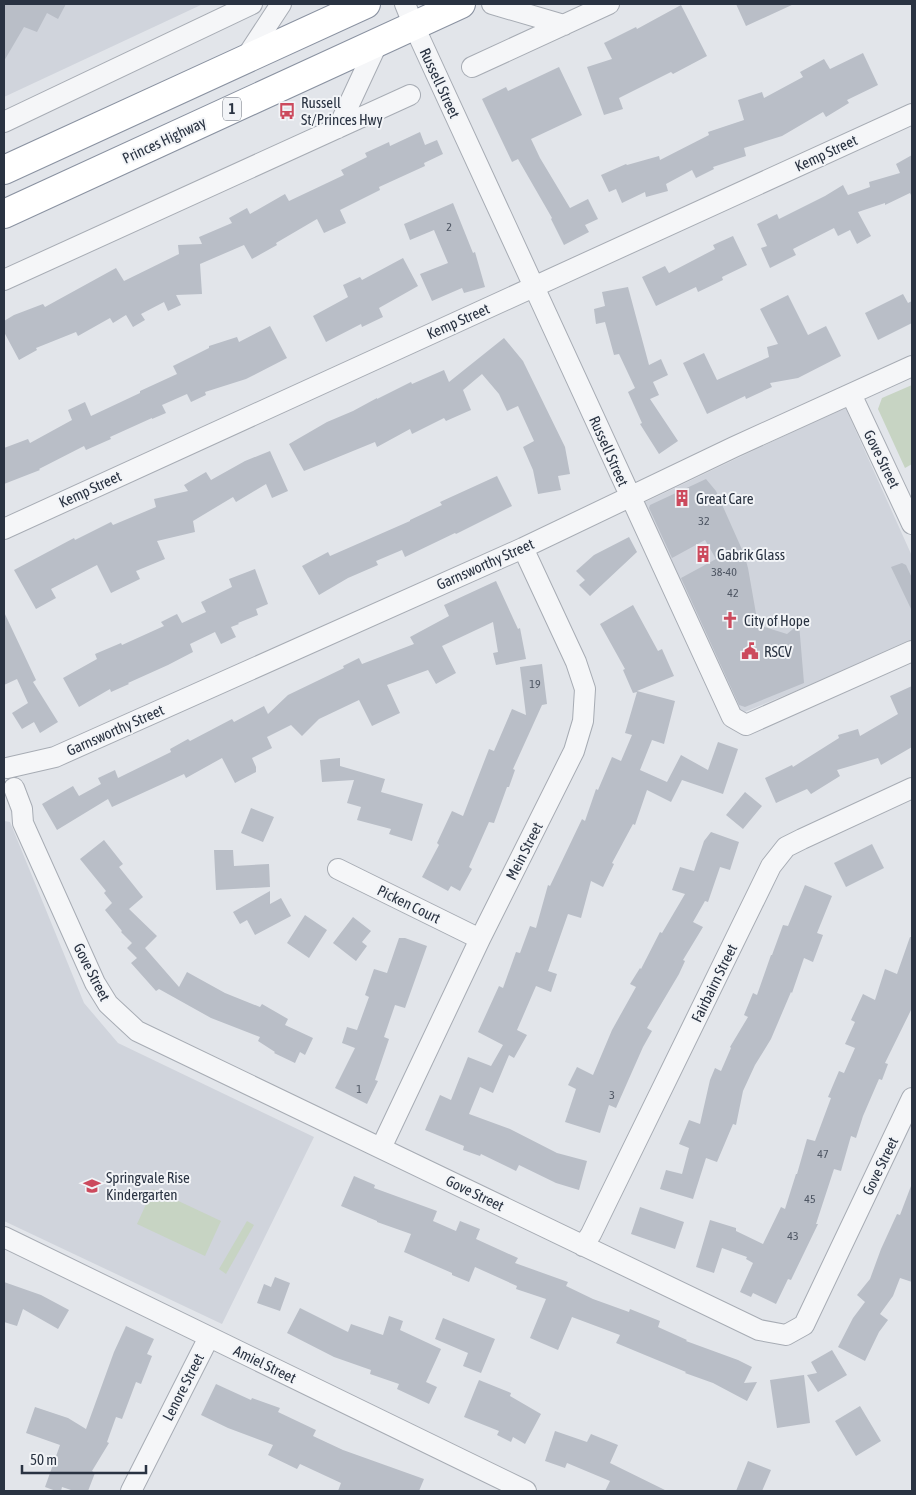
<svg xmlns="http://www.w3.org/2000/svg" width="916" height="1495" viewBox="0 0 916 1495" font-family="'Asap Condensed',sans-serif">
<style>
.built{fill:#d0d4dc}
.green{fill:#c7d4c3}
.building{fill:#b9bec7}
.lines{fill:none;stroke-linecap:round;stroke-linejoin:round}
.minor-casing{stroke:#a7acb4;stroke-width:22}
.highway-casing{stroke:#8a92a1;stroke-width:30}
.minor{stroke:#f5f6f8;stroke-width:20}
.highway{stroke:#fff;stroke-width:28}
.labels{text-anchor:middle;dominant-baseline:central;stroke-width:4;stroke-linejoin:round;paint-order:stroke}
.number-label{font-size:12px;fill:#4e5663}
.shield{fill:#f2f4f7;stroke:#666d78;stroke-width:1}
.shield-label{font-size:14px;font-weight:bold;fill:#2a3342}
.street-label{font-size:15px;fill:#2a3342;stroke:#f2f4f7}
.poi-label{font-size:15px;fill:#2a3342;stroke:#f2f4f7;text-anchor:start}
</style>
<rect width="100%" height="100%" fill="#e2e5ea"/>
<path class="built" d="M4 4H203L4 97Z
M845 407 912 556V643L735 716 639 505Z
M4 821 10 822 84 1003 118 1043 314 1137 222 1324 4 1221Z"/>
<path class="green" d="M912 385V464L905 468 878 409 882 398Z
M153 1189 221 1221 205 1256 137 1224Z
M247 1221 254 1225 226 1274 219 1269Z"/>
<path class="building" d="M4 4H66L58 19 47 13 37 32 24 27 4 61Z
M736 4H794L746 26Z
M681 5 707 56 673 74 671 72 619 98 623 109 604 115 587 67 612 59 604 43 636 27 637 29Z
M863 53 878 85 847 100 849 103 826 117 823 112 782 136 744 148 746 156 713 167 714 169 696 178 692 170 666 184 668 191 646 197 645 192 622 203 616 189 609 192 601 175 626 164 627 165 659 156 660 160 709 135 708 132 744 120 738 100 762 92 764 98 803 77 800 72 824 59 830 69Z
M559 67 582 115 531 139 540 158 570 208 588 199 598 219 585 225 589 232 564 245 551 219 552 218 518 159 512 162 482 99 506 87 508 91Z
M420 132 425 145 437 140 443 154 424 163 425 166 379 187 380 190 340 210 346 223 324 233 317 219 276 243 277 245 252 259 244 245 200 264 202 294 176 295 181 305 168 311 164 302 141 314 145 320 133 327 126 315 113 323 110 318 78 336 76 332 36 348 37 350 19 360 4 332V321L14 315 43 304 45 307 116 268 124 281 179 254 178 245 202 244 199 237 232 223 229 218 247 208 250 214 285 194 289 201 344 175 341 170 367 157 365 153 389 142 390 146Z
M912 155V197L910 193 885 205V203L858 212 871 236 857 244 850 230 838 236 834 228 793 249 796 255 770 268 761 248 767 246 757 224 777 214 779 219 825 196 843 185 848 195 870 187 869 182 900 173 896 164Z
M453 203 473 253 475 252 485 287 464 293 462 288 432 301 420 274 448 263 434 230 410 240 404 224Z
M733 236 747 265 722 277 723 280 698 292 696 287 656 306 642 277 665 266 669 273 715 249 713 245Z
M403 258 418 286 379 308 383 317 362 327 361 324 326 342 313 316 348 297 343 285 360 277 362 280Z
M628 287 649 365 661 359 668 375 653 382 659 395 650 399 678 441 659 454 640 424 642 423 628 392 635 388 619 354 614 355 605 322 596 324 594 309 605 306 602 292Z
M903 294 908 303 912 301V323L878 340 865 313Z
M788 295 808 335 826 326 841 356 798 378 770 383 772 387 746 399 745 396 707 414 683 363 704 353 717 380 769 357 767 347 778 344 760 309Z
M270 326 287 358 246 379 205 392 206 395 191 402 187 394 162 405 166 413 152 419V418L110 437 111 439 86 450 84 446 39 469 40 470 4 484V448L28 439 30 443 72 420 68 410 85 402 91 416 140 393V391L177 374 173 366 209 348V346L237 337 239 342Z
M504 338 523 361 565 447 570 474 558 476 561 490 538 494 533 470 523 447 534 441 518 406 507 411 499 394 482 374 463 390 471 410 446 421 444 418 412 434 410 429 377 447 375 442 304 471 289 444 327 422 353 411 377 398V399L411 382 412 384 444 370 449 382Z
M270 451 288 491 272 498 266 484 236 502 233 497 193 521 195 532 157 541 165 559 136 571 140 579 111 593 97 565 51 589 56 598 36 609 14 570 74 538 75 540 111 522 113 525 156 507 154 499 188 491 184 485 206 472 211 480 245 461Z
M497 476 512 506 456 534 455 533 405 557 402 550 376 561 378 565 348 578 319 595 302 566 328 552 330 556 410 521V520L442 505 440 502Z
M706 479 716 491 744 554 748 568 758 625 787 634 799 624 804 683 745 707 739 705 681 578 716 559 705 540 672 558 649 508 650 505Z
M629 537 637 552 590 596 579 585 585 580 576 571 594 555Z
M902 563 906 565 912 578V611L891 567Z
M255 569 268 604 256 609 258 615 238 623 239 624 231 627 236 637 221 644 215 632 190 644 193 652 168 665 128 683 129 684 111 692 110 689 79 707 63 678 97 659 95 654 121 643 122 645 164 626 161 622 177 614 182 623 206 612 201 602 232 587 229 579Z
M496 581 518 629 520 628 526 659 496 665 493 653 498 652 493 622 442 646 456 673 436 684 428 670 387 685 400 713 372 726 359 700 319 719 302 736 291 725 267 737 272 748 252 758 256 767V772L235 783 222 758 186 778 184 774 112 807 108 799 57 830 42 804 73 786 79 796 101 784 98 778 115 770 118 778 171 752 170 749 188 739 190 741 232 719 234 722 264 706 268 714 288 695 344 668 343 666 359 658 362 664 414 644 410 637 449 616 444 605Z
M633 605 658 651 662 649 674 676 637 691 675 701 664 744 652 740 640 770 667 782 681 755 708 770 718 742 738 749 723 794 682 780 671 802 647 790 635 825 633 824 612 863 614 864 603 887 591 881 581 918 568 914 548 971 557 974 551 992 536 986 517 1030 527 1035 514 1058 509 1055 493 1093 480 1087 469 1114 510 1129 557 1153 587 1161 579 1190 556 1183 519 1165 516 1171 481 1154 480 1156 463 1150 464 1146 425 1130 440 1095 451 1100 468 1057 491 1066 503 1045 478 1032 499 986 503 988 516 952 520 953 530 926 536 928 548 885 550 886 582 819 585 821 596 789 598 790 612 757 621 761 632 735 625 733 637 692 633 693 623 670 625 669 600 624Z
M4 612 36 680 33 682 58 722 40 733 34 722 22 729 12 713 28 703 17 679 4 685Z
M542 664 547 704 542 705 513 769 515 770 509 787H507L494 823 489 822 469 867 472 869 460 891 451 886 448 891 422 877 439 845 437 843 452 811 463 816 489 749 494 751 512 709 526 715 520 667Z
M912 686V747L881 765 878 758 837 770 840 776 811 794 807 789 776 803 765 778 792 765 793 767 839 738 838 735 858 729 860 736 898 714 890 696Z
M340 758V766L385 779 381 792 423 804 412 841 389 834 391 829 357 820 361 807 347 803 354 780 322 782 320 760Z
M745 792 762 806 743 829 726 815Z
M251 808 274 817 263 842 241 833Z
M711 832 739 842 730 870 720 867 708 902 705 901 693 922 703 927 683 960 685 961 679 974 647 1028 652 1031 643 1047 616 1108 609 1105 600 1133 565 1122 576 1089 568 1085 577 1067 593 1075 612 1030 636 987 630 984 640 968 641 969 660 932 662 933 685 894 672 890 680 867 694 871 704 841Z
M104 840 123 864 119 867 143 897 129 909 157 936 145 948 179 987 187 972 225 993 260 1007 262 1004 288 1019 285 1025 313 1038 305 1055 300 1052 295 1063 274 1053 275 1052 258 1041 260 1037 211 1018 159 989 156 991 131 963 137 958 127 948 132 943 121 932 122 931 105 910 112 903 104 893 106 891 80 859Z
M872 844 884 868 846 887 834 863Z
M214 850H233L234 866 269 864 270 887 216 890Z
M805 885 832 896 817 933 823 935 813 962 804 958 792 993 791 992 771 1039 755 1065 743 1091 736 1125 733 1124 717 1162 706 1158 693 1199 660 1189 666 1170 682 1174 689 1148 679 1144 689 1120 700 1124 710 1080 715 1068 721 1071 731 1048 730 1047 748 1017 744 1015 753 993 757 995 771 955H772L783 925 788 926Z
M270 891V904L281 898 291 916 255 935 247 920 240 924 233 912Z
M305 915 327 930 309 958 287 943Z
M353 917 371 931 362 942 367 946 356 961 333 943Z
M910 937H912V1008L885 1063 888 1064 882 1080 879 1079 863 1116 856 1138 851 1136 841 1171 834 1169 816 1224H818L791 1280 788 1279 776 1304 753 1293 751 1297 740 1292 753 1263 746 1259 747 1257 722 1248 714 1273 696 1267 710 1220 736 1228V1231L763 1244 781 1207 785 1209 796 1174H797L807 1139 815 1141 831 1098 828 1097 839 1071 844 1073 855 1048 845 1044 855 1022 851 1020 863 994 875 1000 885 969 897 974Z
M399 938H405L427 946 405 1008 395 1005 384 1037 389 1039 375 1080 378 1081 367 1104 335 1088 355 1048 342 1043 347 1027 357 1030 369 997 365 995 374 969 387 973Z
M354 1176 375 1185 374 1188 437 1211 433 1221 456 1231 460 1221 480 1229 476 1239 518 1258 515 1263 568 1282 566 1286 593 1299 629 1312 630 1309 660 1321 658 1327 687 1340 686 1341 738 1360 752 1367 744 1383 757 1382 747 1401 713 1383 685 1373 686 1372 616 1343 620 1335 572 1317 558 1350 530 1338 546 1299 516 1289 517 1286 475 1267 469 1282 452 1275V1273L404 1252 411 1234 377 1222V1221L341 1206Z
M911 1186H912V1282L900 1278 893 1296 880 1314 888 1320 879 1332 865 1361 838 1347 853 1318 865 1302 857 1295 870 1279 881 1249 897 1214 900 1215Z
M640 1207 684 1222 675 1249 631 1234Z
M275 1277 290 1283 280 1311 257 1303 264 1284 271 1287Z
M4 1282 41 1295 69 1310 58 1329 23 1309 17 1326 4 1322Z
M300 1308 348 1332 351 1324 383 1335 389 1316 403 1321 400 1330 441 1349 426 1382 437 1387 429 1404 397 1389 399 1384 370 1374 371 1370 334 1357 287 1333Z
M443 1318 495 1339 481 1373 463 1366 468 1353 435 1339Z
M126 1326 154 1339 147 1354 152 1356 141 1384 136 1382 122 1419 116 1417 107 1442 109 1443 92 1471 95 1473 88 1491H74L62 1487 61 1491H56L45 1487 60 1445 26 1433 35 1407 68 1418 86 1429 114 1352Z
M832 1350 847 1375 818 1392 807 1375 817 1373 811 1362Z
M804 1375 810 1423 777 1428 770 1380Z
M479 1380 511 1393 510 1396 541 1414 525 1444 513 1437 511 1442 497 1435 499 1431 464 1417Z
M216 1384 251 1400 252 1398 280 1408 278 1412 316 1430 313 1436 343 1450 424 1479 419 1491H338L341 1483 300 1464 297 1469 268 1455 273 1445 228 1428 201 1415Z
M860 1406 881 1441 856 1456 835 1421Z
M555 1431 587 1442 591 1434 618 1445 610 1463 667 1491H605L610 1481 567 1463 565 1468 545 1461Z
M748 1461 771 1470 762 1491H736Z"/>
<g class="lines">
<g class="minor-casing">
<path id="minor" d="M405 4 414 26 732 717 746 725 912 651
M492 4 564 25
M245 59 281 4
M472 67 609 4
M4 122 252 4
M338 128 378 42
M4 280 410 95
M851 394 912 524
M4 529 912 114
M7 768 55 757 523 548 734 447 912 366
M14 788 22 809 23 823 95 983 108 1004 137 1031 759 1330 786 1335 804 1325 912 1098
M338 869 480 939
M381 1148 480 939 574 751 583 721 585 689 576 662 523 548
M4 1237 526 1491
M583 1246 591 1234 771 866 786 847 802 839 912 788
M131 1491 209 1337"/>
</g>
<g class="highway-casing">
<path id="highway" d="M4 170 366 4
M4 214 461 4"/>
</g>
<use href="#minor" class="minor"/>
<use href="#highway" class="highway"/>
</g>
<defs>
<g id="bus-bare" transform="scale(1.35)"><path d="M-5-6H5V4H4V6H2V4H-2V6H-4V4H-5ZM-3.5-4V0h7V-4ZM-3.5 1.2v1.5H-2V1.2ZM2 1.2v1.5H3.5V1.2Z" fill="#cc4a5d" stroke="#f2f4f7" stroke-width="2.5" paint-order="stroke"/></g>
<g id="building-bare" transform="scale(1.35)"><path d="M-4-6H4V6H1V3H-1V6H-4ZM-2.5-4.3h1.7v1.8h-1.7ZM.8-4.3h1.7v1.8H.8ZM-2.5-1h1.7V.8h-1.7ZM.8-1h1.7V.8H.8Z" fill="#cc4a5d" stroke="#f2f4f7" stroke-width="2.5" paint-order="stroke"/></g>
<g id="church-bare" transform="scale(1.35)"><path d="M-1.2-6h2.4v3.5h3.3v2.4h-3.3V6h-2.4V-.1h-3.3v-2.4h3.3Z" fill="#cc4a5d" stroke="#f2f4f7" stroke-width="2.5" paint-order="stroke"/></g>
<g id="civic-bare" transform="scale(1.35)"><path d="M-.6-6.5H3V-4.5H.6V-3L4-1V1h2V6H-6V1h2V-1L-.6-3ZM-1.2 2.5V6h2.4V2.5Z" fill="#cc4a5d" stroke="#f2f4f7" stroke-width="2.5" paint-order="stroke"/></g>
<g id="school-bare" transform="scale(1.35)"><path d="M0-5L7-2L0 1L-7-2ZM-4 1L0 2.5L4 1V4Q0 6-4 4Z" fill="#cc4a5d" stroke="#f2f4f7" stroke-width="2.5" paint-order="stroke"/></g>
</defs>
<g fill-rule="evenodd">
<use href="#bus-bare" x="287" y="111"/>
<use href="#building-bare" x="682" y="498"/>
<use href="#building-bare" x="703" y="554"/>
<use href="#church-bare" x="730" y="620"/>
<use href="#civic-bare" x="750" y="651"/>
<use href="#school-bare" x="92" y="1186"/>
</g>
<g class="labels">
<g class="number-label">
<text x="449" y="227">2</text>
<text x="704" y="521">32</text>
<text x="724" y="572">38-40</text>
<text x="733" y="593">42</text>
<text x="535" y="684">19</text>
<text x="359" y="1089">1</text>
<text x="612" y="1095">3</text>
<text x="823" y="1154">47</text>
<text x="810" y="1199">45</text>
<text x="793" y="1236">43</text>
</g>
<rect class="shield" x="223" y="97.5" width="18" height="23" rx="4"/>
<g class="shield-label">
<text x="232" y="109">1</text>
</g>
<g class="street-label">
<text transform="translate(440 83) rotate(65)">Russell Street</text>
<text transform="translate(164 140) rotate(-25)">Princes Highway</text>
<text transform="translate(826 153) rotate(-25)">Kemp Street</text>
<text transform="translate(458 321) rotate(-24)">Kemp Street</text>
<text transform="translate(609 451) rotate(66)">Russell Street</text>
<text transform="translate(882 459) rotate(64)">Gove Street</text>
<text transform="translate(90 489) rotate(-25)">Kemp Street</text>
<text transform="translate(485 564) rotate(-24)">Garnsworthy Street</text>
<text transform="translate(115 730) rotate(-24)">Garnsworthy Street</text>
<text transform="translate(524 851) rotate(-63)">Mein Street</text>
<text transform="translate(409 904) rotate(26)">Picken Court</text>
<text transform="translate(92 972) rotate(63)">Gove Street</text>
<text transform="translate(714 983) rotate(-64)">Fairbairn Street</text>
<text transform="translate(880 1166) rotate(-64)">Gove Street</text>
<text transform="translate(475 1193) rotate(26)">Gove Street</text>
<text transform="translate(265 1364) rotate(26)">Amiel Street</text>
<text transform="translate(183 1387) rotate(-63)">Lenore Street</text>
</g>
<g class="poi-label">
<text x="301" y="102">Russell<tspan x="301" dy="17">St/Princes Hwy</tspan></text>
<text x="696" y="498">Great Care</text>
<text x="717" y="554">Gabrik Glass</text>
<text x="744" y="620">City of Hope</text>
<text x="764" y="651">RSCV</text>
<text x="106" y="1177">Springvale Rise<tspan x="106" dy="17">Kindergarten</tspan></text>
</g>
</g>
<rect width="916" height="1495" fill="none" stroke="#2a3342" stroke-width="10"/>
<path d="M22 1465v8h124v-8" fill="none" stroke="#2a3342" stroke-width="2.5"/>
<text x="30" y="1465" font-size="15" fill="#2a3342" stroke="#f2f4f7" stroke-width="4" paint-order="stroke">50 m</text>
</svg>
